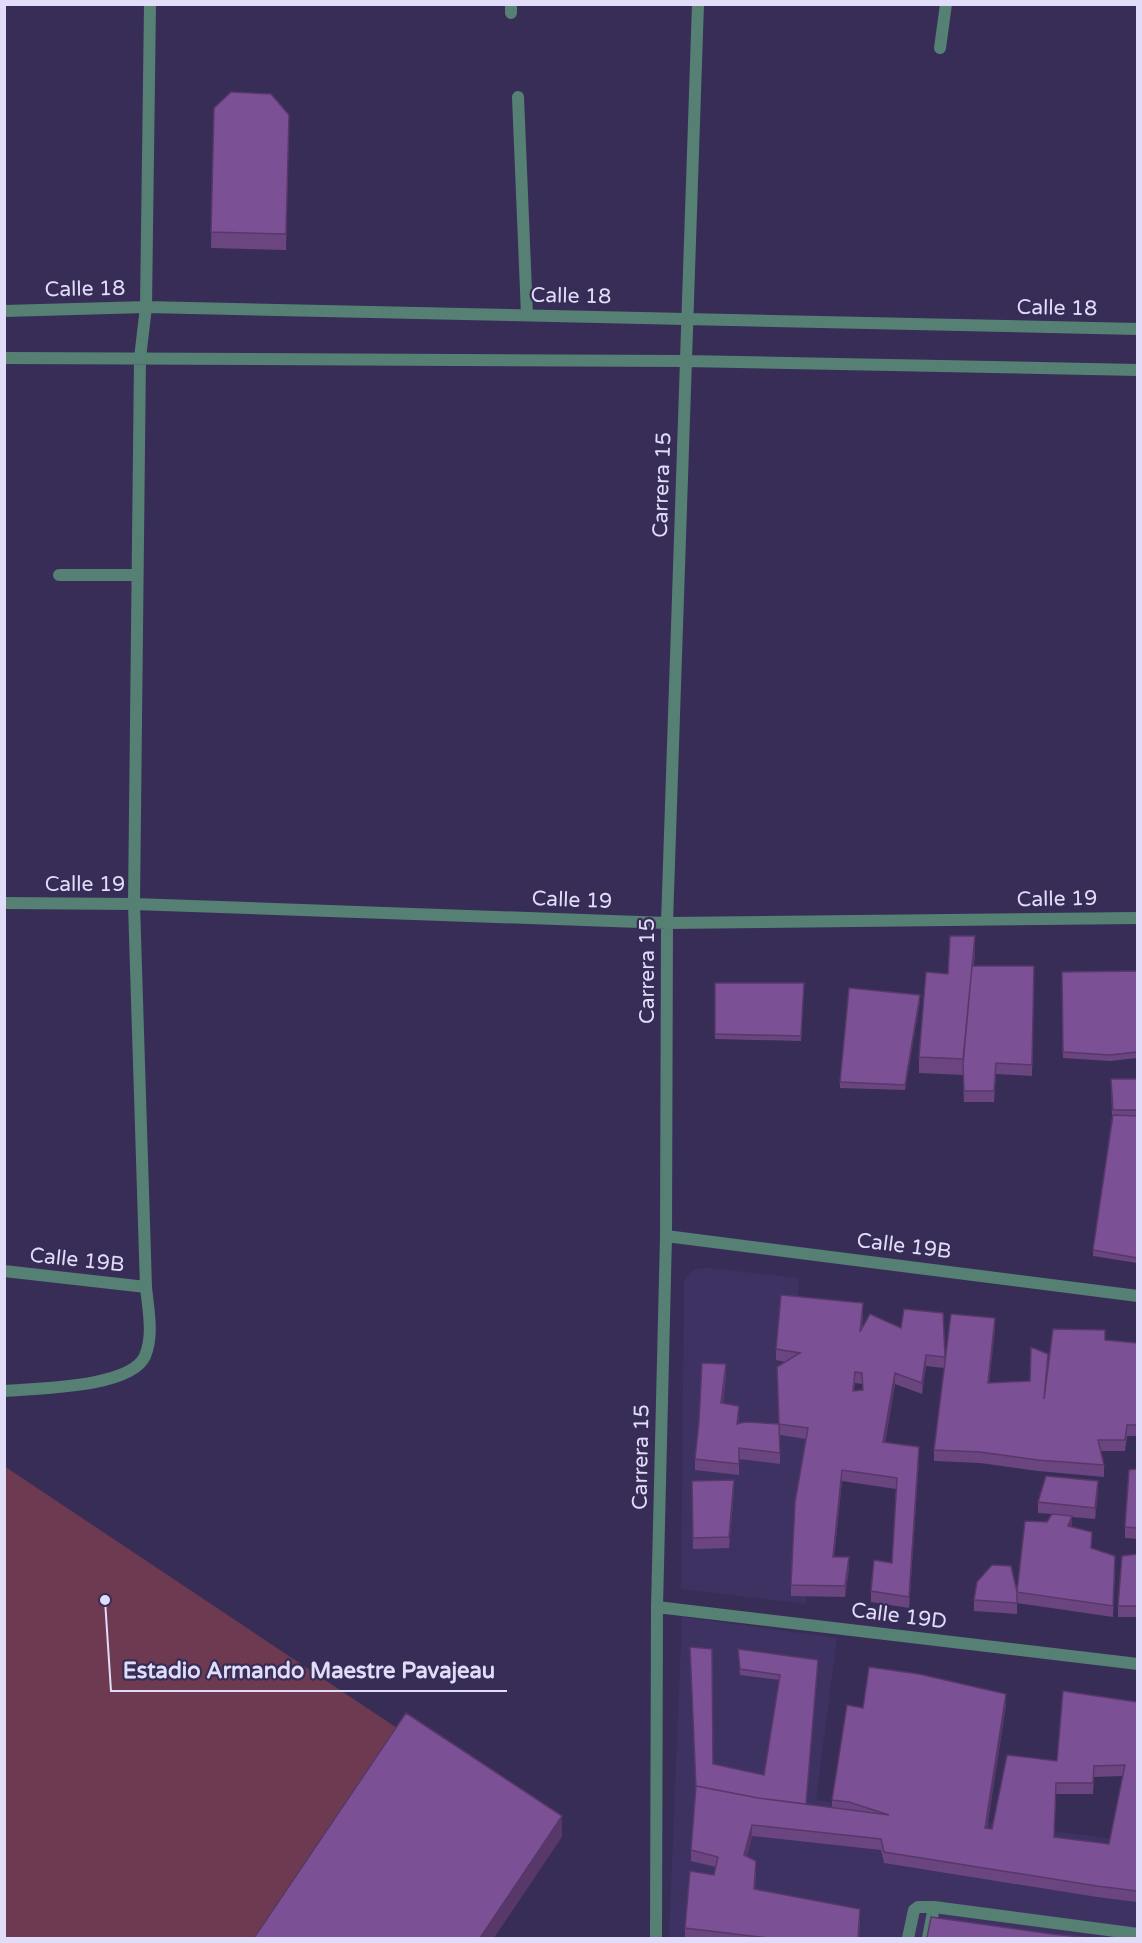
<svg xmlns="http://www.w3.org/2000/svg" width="1142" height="1943" viewBox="0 0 1142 1943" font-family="'Varela Round',sans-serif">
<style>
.built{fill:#3e3263}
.green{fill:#6e3a51}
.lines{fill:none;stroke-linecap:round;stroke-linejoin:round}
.lane{stroke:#568073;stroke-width:12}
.street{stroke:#568073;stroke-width:12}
.wall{fill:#6b457f;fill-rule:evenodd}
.shaded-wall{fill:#573868}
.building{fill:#7c5094;stroke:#573868;stroke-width:1.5;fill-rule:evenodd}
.labels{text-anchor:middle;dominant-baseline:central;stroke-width:4.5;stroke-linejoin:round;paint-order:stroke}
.street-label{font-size:21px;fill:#e1ddf8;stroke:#372d57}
.leader{fill:none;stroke:#e1ddf8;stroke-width:2}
.callout-dot{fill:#e1ddf8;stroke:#372d57;stroke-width:2}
.callout-label{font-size:22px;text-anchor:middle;font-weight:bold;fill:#e1ddf8;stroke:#372d57;stroke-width:4.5;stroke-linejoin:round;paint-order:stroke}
</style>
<rect width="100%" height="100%" fill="#372d57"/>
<path class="built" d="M709 1268 799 1278 790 1425 820 1430 806 1604 681 1589 684 1281 694 1269Z
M682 1617 837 1638 816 1800 1137 1842V1938H669Z"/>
<path class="green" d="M4 1466 406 1734 494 1938H5Z"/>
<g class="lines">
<path class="lane" d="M511 13V4
M940 48 946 4
M518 97 527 315
M59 575H137
M4 1391C36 1388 131 1388 145 1356 154 1335 148 1309 146 1287
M908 1938 914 1910 918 1907H934
M928 1938 934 1907 1138 1934"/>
<path class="street" d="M4 311 146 307 1138 329
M4 358 686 361 1138 370
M4 903 134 904 667 923 1138 918
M666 1236 1138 1296
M4 1271 146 1287 134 904 140 358 146 307 150 4
M657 1607 1138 1664
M656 1938 657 1607 666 1236 667 923 698 4"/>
</g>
<path class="wall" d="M214 108 289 115 286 250 211 248Z
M975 952 974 966H1034L1032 1076 996 1074 994 1102H964L963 1075 919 1073V1057L948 974Z
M1137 971V1058L1110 1061 1063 1058 1062 972Z
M715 983H804L801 1041 715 1039Z
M920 1001 905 1090 840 1088V1082Z
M1111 1079H1137V1263L1093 1256V1250L1112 1117Z
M943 1313 945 1363 995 1329 989 1383 1030 1381 1048 1365 1105 1340 1137 1343V1436H1127L1125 1451H1101L1104 1465V1477L1038 1471 980 1463 934 1461V1450L944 1368 926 1366 922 1394 895 1384 885 1443 919 1458 909 1608 871 1602V1591L892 1563 896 1489 842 1481 834 1557 849 1568 845 1597 791 1596V1585L806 1439 780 1435V1464L739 1459V1475L695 1470V1459L726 1375 723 1403 739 1417 738 1423 779 1424 777 1367 786 1362 776 1360V1349L863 1314 862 1329 901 1328ZM855 1383 862 1384V1391H854Z
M1137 1469V1539L1125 1538V1527Z
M692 1481 734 1491 729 1548 693 1549Z
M1098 1492 1095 1519 1072 1517V1527L1091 1548 1115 1567 1113 1617 1017 1603V1614L974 1611V1600L1017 1592 1047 1522 1052 1514 1038 1513V1502Z
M1137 1554V1617H1118V1606Z
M738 1649 818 1666 806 1804 832 1808V1800L863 1708 1006 1705 987 1828 992 1829 1057 1761 1137 1702V1902L1097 1897 884 1863 881 1850 752 1836 747 1856 756 1872 755 1889 860 1920 859 1938H685V1928L714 1875 716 1867 691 1861V1850L713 1764 764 1775 780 1680 740 1675ZM1123 1776 1109 1844 1054 1837 1056 1794H1093L1094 1777Z"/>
<path class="shaded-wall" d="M975 936V952L963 1072Z
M920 995V1001L905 1090V1085Z
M863 1303V1314L860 1343V1332Z
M995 1318V1329L988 1394V1383Z
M926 1355V1366L922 1394V1383Z
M726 1364V1375L721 1414V1403Z
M895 1373V1384L883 1453V1442Z
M919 1447V1458L909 1608V1597Z
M842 1470V1481L833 1568V1557Z
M734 1480V1491L729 1548V1537Z
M1098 1481V1492L1095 1519V1508Z
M1072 1516V1527L1068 1526Z
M849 1557V1568L845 1597V1586Z
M1006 1694V1705L985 1839V1828Z
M562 1816V1837L494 1938H480Z
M752 1825V1836L744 1866V1855Z"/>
<path class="building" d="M231 92 271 94 289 115 286 234 211 232 214 108Z
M950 936H975L963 1059 919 1057 926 972 948 974Z
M972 966H1034L1032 1065 996 1063 994 1091H964L963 1064Z
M1137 971V1052L1110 1055 1063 1052 1062 972Z
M715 983H804L801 1036 715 1034Z
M849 988 920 995 905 1085 840 1082Z
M1111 1079H1137V1110H1113Z
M1113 1115 1137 1116V1258L1093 1250Z
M781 1295 863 1303 860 1332 870 1314 901 1328 904 1309 943 1313 945 1357 926 1355 922 1383 895 1373 883 1442 919 1447 909 1597 871 1591 874 1560 892 1563 897 1478 842 1470 833 1557H849L845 1586 791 1585 795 1502 808 1428 779 1424 780 1453 739 1448V1464L695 1459 699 1421 702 1363 726 1364 721 1403 739 1406 737 1424 745 1422 779 1424 777 1367 800 1353 776 1349ZM855 1372 862 1373 863 1390 853 1391Z
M951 1314 995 1318 988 1383 1030 1381 1031 1347 1048 1354 1044 1399 1053 1329 1105 1330V1340L1137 1343V1425H1127L1125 1440H1098L1104 1465 1038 1460 980 1452 934 1450Z
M1137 1469V1528L1125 1527 1129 1470Z
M1046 1476 1098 1481 1095 1508 1038 1502Z
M734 1480 729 1537 693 1538 692 1481Z
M1052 1514 1072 1516 1068 1526 1092 1532 1091 1548 1115 1556 1113 1606 1017 1592V1603L974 1600 977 1582 992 1565 1011 1566 1017 1592 1025 1521 1047 1522Z
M1137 1554V1606H1118L1122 1556Z
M690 1647 712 1649 713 1764 764 1775 780 1675 740 1669 738 1649 818 1660 806 1804 758 1798 696 1786V1788Z
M869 1667 919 1674 1006 1694 985 1828 992 1829 1007 1755 1057 1761 1063 1691 1137 1702V1891L1097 1886 884 1852 881 1839 752 1825 744 1855 756 1861 754 1889 860 1909 858 1938H769L685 1928 690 1871 714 1875 718 1857 691 1850 696 1786 758 1798 889 1815 849 1802 832 1800 847 1705 863 1708ZM1125 1765 1109 1844 1054 1837 1056 1783H1093L1094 1766Z
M406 1713 562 1816 480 1938H254Z
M931 1917 1052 1934 1091 1938H927Z"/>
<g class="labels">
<g class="street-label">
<text transform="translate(85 289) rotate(-1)">Calle 18</text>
<text transform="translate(571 296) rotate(1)">Calle 18</text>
<text transform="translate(1057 308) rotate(1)">Calle 18</text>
<text transform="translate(662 485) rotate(-88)">Carrera 15</text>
<text x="85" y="884">Calle 19</text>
<text transform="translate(1057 899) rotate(-1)">Calle 19</text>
<text transform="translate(572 900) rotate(2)">Calle 19</text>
<text transform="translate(647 971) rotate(-90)">Carrera 15</text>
<text transform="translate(904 1246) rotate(7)">Calle 19B</text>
<text transform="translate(77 1260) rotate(6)">Calle 19B</text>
<text transform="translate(641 1457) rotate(-89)">Carrera 15</text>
<text transform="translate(899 1616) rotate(7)">Calle 19D</text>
</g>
</g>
<path class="leader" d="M105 1600L111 1691H507"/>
<circle class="callout-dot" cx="105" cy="1600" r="6"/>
<g class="callout-label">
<text x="309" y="1678">Estadio Armando Maestre Pavajeau</text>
</g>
<rect width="1142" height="1943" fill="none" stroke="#e1ddf8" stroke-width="12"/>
</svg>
